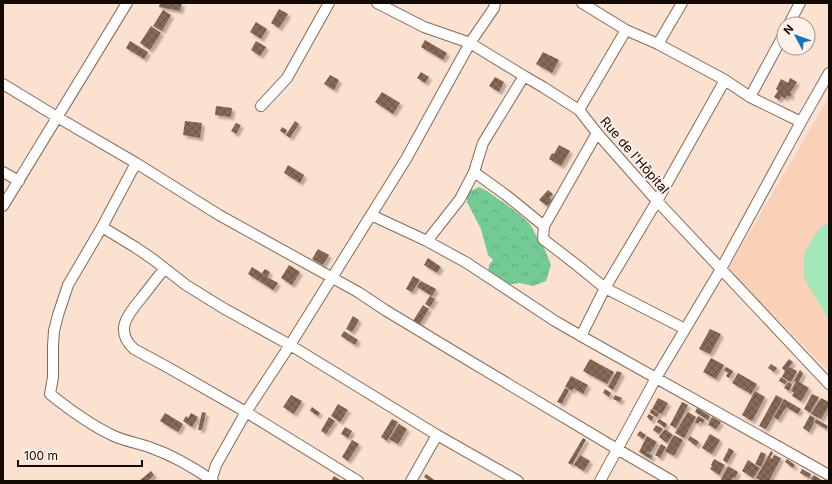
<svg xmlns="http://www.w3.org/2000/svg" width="832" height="484" viewBox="0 0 832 484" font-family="Inter,sans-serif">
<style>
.built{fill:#f8d1b7}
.forest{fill:url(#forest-crowns)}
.pitch{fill:#a4e7bb}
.building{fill:url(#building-cross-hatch);filter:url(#shadow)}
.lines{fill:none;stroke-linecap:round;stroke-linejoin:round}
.street-casing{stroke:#866a57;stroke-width:12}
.street{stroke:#fff;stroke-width:10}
.labels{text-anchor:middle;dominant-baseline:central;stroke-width:4;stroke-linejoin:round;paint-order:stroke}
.street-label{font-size:13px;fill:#140a04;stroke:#fff1e9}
</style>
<defs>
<pattern id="forest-crowns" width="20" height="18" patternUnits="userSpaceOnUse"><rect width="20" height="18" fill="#73ca94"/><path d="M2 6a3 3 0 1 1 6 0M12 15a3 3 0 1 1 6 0" fill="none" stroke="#63ac7e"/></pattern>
<pattern id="building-cross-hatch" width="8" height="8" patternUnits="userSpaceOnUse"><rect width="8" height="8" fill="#866956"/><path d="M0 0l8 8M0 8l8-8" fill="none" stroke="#6c5545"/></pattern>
<filter id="shadow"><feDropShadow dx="3" dy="3" stdDeviation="1" flood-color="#0004"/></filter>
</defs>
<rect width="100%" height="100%" fill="#fbe1d0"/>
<path class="built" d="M829 97V371L729 271V268Z"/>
<path class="forest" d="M479 187 487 191 518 213 530 224 537 237 543 245 551 265 546 281 533 286 520 283 505 285 488 272 489 265 493 260 488 255 481 229 467 202 468 192Z"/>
<path class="pitch" d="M829 222V320L804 278V254L816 232Z"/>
<path class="building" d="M160 3H182L180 11 159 7Z
M279 9 288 14 279 28 271 23Z
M163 10 171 15 162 31 153 26Z
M256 22 267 29 261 39 250 32Z
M151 26 161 33 150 50 140 43Z
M425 40 447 53 443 60 421 47Z
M130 41 148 52 144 59 126 48Z
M256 41 266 47 260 56 251 50Z
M543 52 559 60 552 73 536 64Z
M421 72 429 77 425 83 417 78Z
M330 75 339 80 334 90 324 84Z
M495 77 504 82 499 92 489 86Z
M790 78 797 82 790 93 792 94 790 97 787 96 785 99 782 96 779 100 774 97 778 91 776 89 781 79 788 83Z
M382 92 400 103 393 114 375 102Z
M216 106 232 108 231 117 215 115Z
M185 121 202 123 200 138 183 135Z
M295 121 299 124 290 138 286 135Z
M236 123 241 125 236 134 231 131Z
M282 127 287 130 285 134 280 131Z
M559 145 570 151 561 166 549 159 552 153 554 154Z
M288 165 304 175 300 183 284 173Z
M548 190 553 194 549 198 552 200 547 206 539 200Z
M318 249 329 255 323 265 312 259Z
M428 258 441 267 437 273 424 265Z
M289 265 300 272 292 285 281 278Z
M252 267 266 276 262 273 265 269 270 272 267 277 278 283 273 290 248 274Z
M413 276 420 280 412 292 406 289Z
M421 281 436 289 432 296 417 287Z
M430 296 435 299 430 307 425 304Z
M423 305 429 309 419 325 413 321Z
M353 316 359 320 352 332 346 329Z
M710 329 721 334 710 354 699 349Z
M344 331 358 340 355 345 341 336Z
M711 358 724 365 716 379 703 372Z
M590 359 614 372 607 384 583 371Z
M789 359 793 362 789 367 797 371 791 382 782 377 785 371 782 368Z
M771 364 777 368 774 372 768 368Z
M726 367 733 371 729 378 726 376 728 373 724 370Z
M800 370 803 373 799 382 809 388 801 401 792 396 794 392 791 391 796 381H794Z
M617 371 622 373 613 390 608 387Z
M738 373 757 384 751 394 732 383Z
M571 376 588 385 583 394 573 388 572 391 565 387Z
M781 377 787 381 785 384 779 381Z
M788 382 792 384 789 391 784 388Z
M565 388 569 390 562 404 557 402Z
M605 389 611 393 609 397 603 393Z
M755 391 765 397 752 421 742 415Z
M812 394 819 397 810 413 804 409Z
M291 395 302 401 294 414 283 407Z
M615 395 622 398 620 402 613 399Z
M776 395 783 399 766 429 759 426Z
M658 398 668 403 662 414 652 409Z
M821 398 829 402V406L821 419 811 414Z
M784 399 801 409 798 414 786 407 778 420 774 417Z
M682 402 688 405 676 428 670 425Z
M338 404 348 410 340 422 331 416Z
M312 407 320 413 318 416 310 411Z
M697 408 710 416 708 420 695 412Z
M651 409 659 413 657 417 650 413Z
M202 412 206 413 202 430H198Z
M688 412 696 417 684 438 675 433Z
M165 413 183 424 178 432 160 421Z
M191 413 198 417 192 427 183 421 186 416 188 418Z
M649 414 654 417 651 421 647 417Z
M810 415 815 418 813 422 814 423 809 432 803 428Z
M698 416 705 420 703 423 700 421 698 424 695 422Z
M329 417 335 421 326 434 321 431Z
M712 417 721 422 716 429 708 425Z
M392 419 398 422 387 441 381 437Z
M659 419 667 424 665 428 657 422Z
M816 419 828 426 826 429 814 422Z
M399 424 407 429 398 444 389 439Z
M656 425 663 429 659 434 653 430Z
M345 427 352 431 348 438 341 434Z
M665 429 673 435 667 443 659 437Z
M640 431 646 435 643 439 637 435Z
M710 434 720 440 712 454 702 448Z
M674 435 683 440 674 456 665 451Z
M647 436 657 442 650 453 645 451 653 456 651 459 639 452Z
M690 436 699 442 696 446 688 440Z
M583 438 586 440 572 465 568 463Z
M352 440 359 444 348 461 342 457Z
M661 444 666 447 660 458 655 455Z
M729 448 734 451 727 463 723 460Z
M771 451 773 453 770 458 772 459 774 455 781 458 769 481H762L756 478Z
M761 452 766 454 761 467 755 464Z
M580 455 590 461 584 471 574 465Z
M714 459 725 465 719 475 710 469 712 466 711 465Z
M787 459 795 465 793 468 785 462Z
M748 460 760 468 753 478 742 471Z
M728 466 738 472 735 478 733 477 731 481H720Z
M802 469 811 474 809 478 800 473Z
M151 471 154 475 148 481H139Z
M426 474 434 480 433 481H430L424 477Z
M814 475 823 481H814L811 479Z
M334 476 342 481H331Z"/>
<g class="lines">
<g class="street-casing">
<path id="street" d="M377 3 424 27 470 43 524 76 543 87 579 110 597 133 657 201 829 384
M582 3 626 30 658 44 725 80 750 97 801 122
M789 24 800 3
M658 44 682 3
M3 84 57 117 136 163 219 215 358 292 385 310 458 354 617 449 672 481
M750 97 784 34
M261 106 287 78 329 3
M579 110 626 30
M136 163 102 227 68 285 58 315 54 331 53 346V377L50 394C70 410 90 425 114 436 125 441 137 443 149 447 172 455 193 467 213 481
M3 172 19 181
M474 172 506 195 544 226 543 239 578 266 605 288 685 329
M3 206 127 3
M371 215 427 241 467 263 555 321 581 336 829 475
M544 226 597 133
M102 227 135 247 154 260 186 285 223 308 290 345 437 435 518 481
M427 241 460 199 474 172 483 143 524 76
M164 269C157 278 150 287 143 296 129 313 113 330 134 349L169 368 246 412 358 481
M581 336 605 288 657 201 725 80
M211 481 216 465 246 412 290 345 406 159 470 43 494 8 495 3
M411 481 437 435
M600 481 656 378 721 269 801 122 829 73"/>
</g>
<use href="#street" class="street"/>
</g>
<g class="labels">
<g class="street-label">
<text transform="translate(635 155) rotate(49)">Rue de l'Hôpital</text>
</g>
</g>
<rect width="832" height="484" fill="none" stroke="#140a04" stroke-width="8"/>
<g transform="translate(796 36) rotate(311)"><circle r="19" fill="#fff1e9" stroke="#a1958d"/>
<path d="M0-3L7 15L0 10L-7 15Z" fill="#1175c1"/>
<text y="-6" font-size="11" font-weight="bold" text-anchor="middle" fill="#140a04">N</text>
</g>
<path d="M18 460v6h124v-6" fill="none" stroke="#140a04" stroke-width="2"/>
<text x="24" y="460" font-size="12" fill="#140a04" stroke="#fff1e9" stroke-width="3" paint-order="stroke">100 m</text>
</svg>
